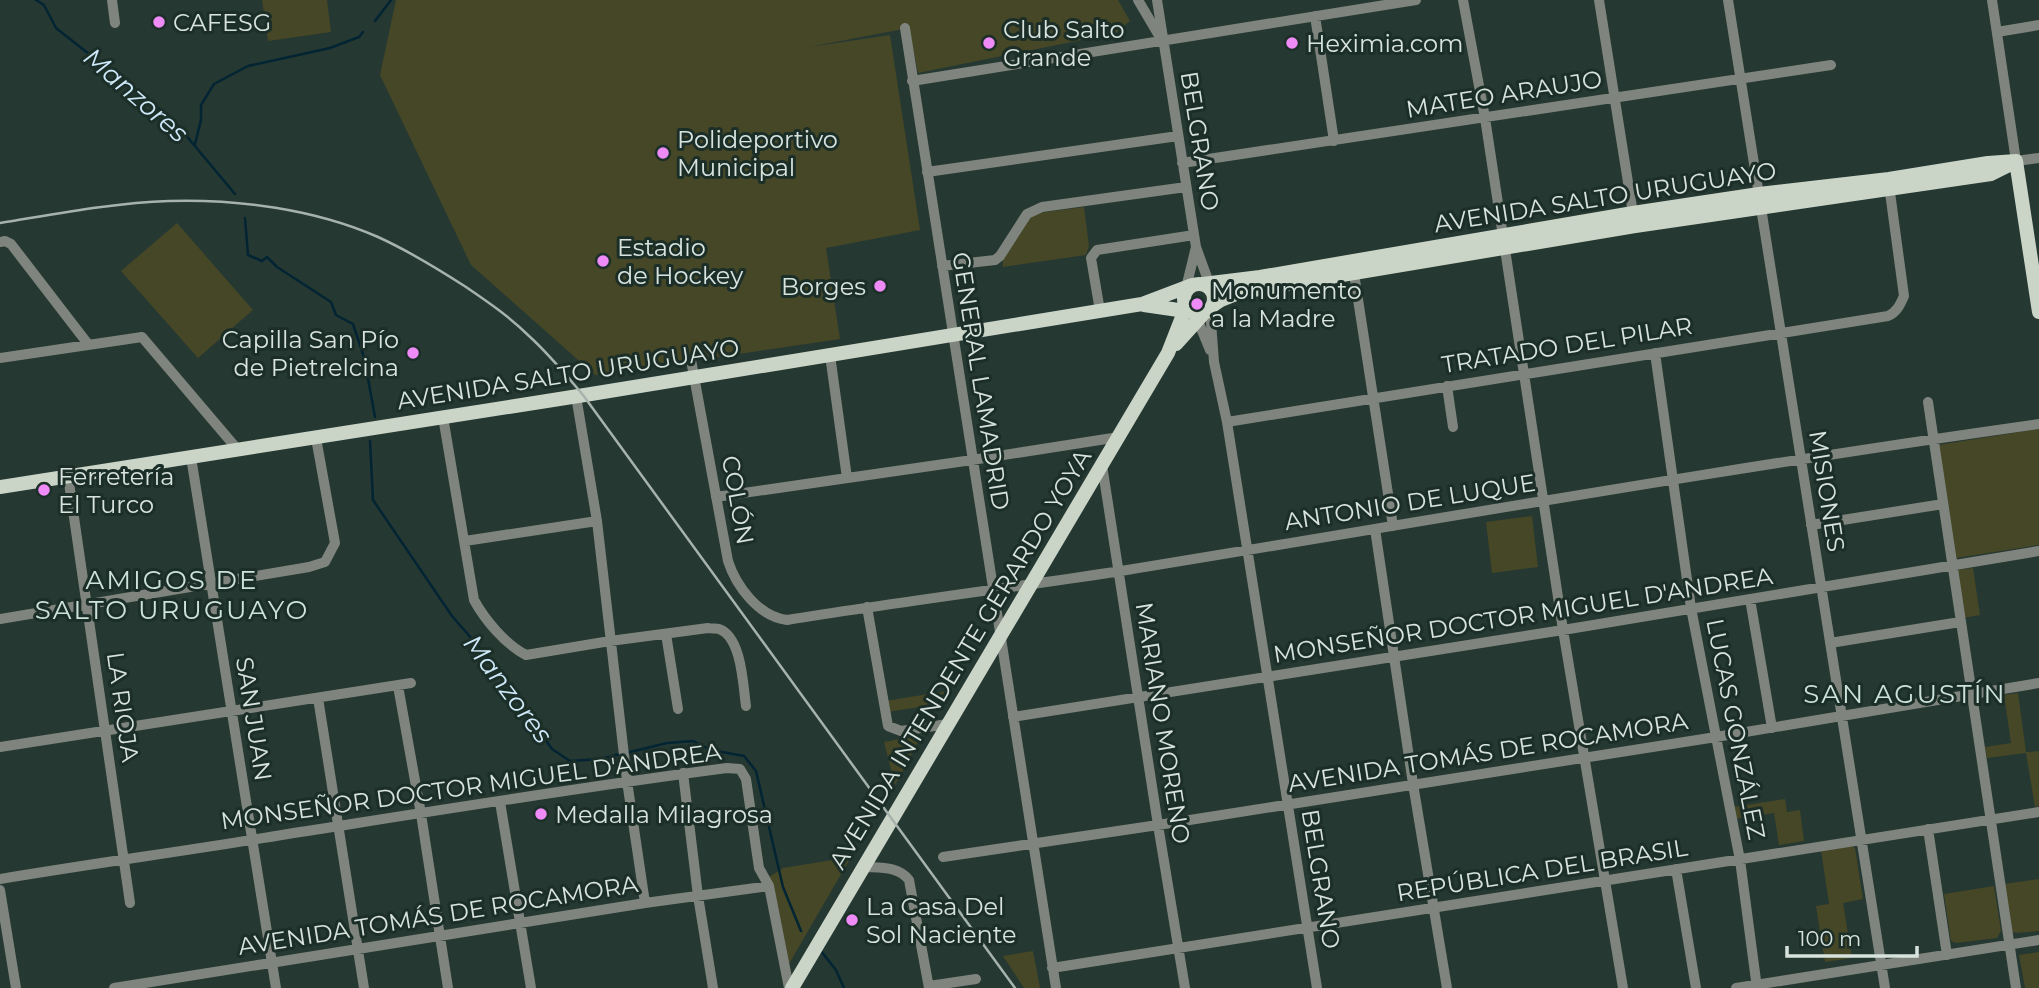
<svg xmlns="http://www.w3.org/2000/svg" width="2039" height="988" viewBox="0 0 2039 988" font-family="Montserrat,sans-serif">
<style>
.green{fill:#454726}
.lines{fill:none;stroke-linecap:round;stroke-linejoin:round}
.stream{stroke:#022433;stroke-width:2.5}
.minor{stroke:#7f857e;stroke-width:10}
.major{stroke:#cad5c8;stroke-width:14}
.rail{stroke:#a6b3ad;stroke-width:2.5}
.poi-dot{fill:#ef8bf7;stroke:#1c2e28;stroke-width:2.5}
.labels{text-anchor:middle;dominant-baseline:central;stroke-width:6;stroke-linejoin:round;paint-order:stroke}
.poi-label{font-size:24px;fill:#d8e3de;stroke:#1c2e28;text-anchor:start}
.street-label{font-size:24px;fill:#d8e3de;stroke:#1c2e28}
.water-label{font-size:26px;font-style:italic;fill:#cee9f9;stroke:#1c2e28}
.neighbourhood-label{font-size:26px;letter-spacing:2px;fill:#cce2da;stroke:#1c2e28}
</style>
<rect width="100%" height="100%" fill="#263832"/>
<path class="green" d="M262 0H327L331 32 268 41Z
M396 0H1118L1130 21 1116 33 918 73 909 28 809 47 890 35 920 230 826 248 840 339 595 375 471 265 380 75Z
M1084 207 1089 246 1086 255 1003 267V258L1030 214Z
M177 223 253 310 198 358 121 271Z
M2039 429V545L1956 558 1938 445Z
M1532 516 1538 567 1492 573 1486 522Z
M1973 568 1980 615 1963 618 1956 570Z
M947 691 939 704 887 712 885 701Z
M2018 693 2026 752 2039 751V806L2035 807 2026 753 1987 758 1985 747 2011 743 2004 695Z
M922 735 895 785 884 742Z
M1785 799 1787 812 1800 810 1804 841 1779 845 1774 813 1735 819 1733 807Z
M1851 845 1855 848 1863 899 1843 903 1852 958 1825 962 1816 906 1829 904 1821 850Z
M851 857 786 969 769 877 783 868Z
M2039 879V931L2017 933 2012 932 2004 884Z
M1994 886 2001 931 1997 938 1956 943 1951 941 1944 894Z
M1033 951 1040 988H1024L1003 956Z
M2039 952V988H2025L2019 955Z"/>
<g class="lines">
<path class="stream" d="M36 0 44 5 56 28 174 121 235 194
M375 21 391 0
M195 144 201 120V105L214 84 248 66 330 48 359 37 363 32
M245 218 248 255 262 261 267 257 277 267 331 302 336 315 353 324 364 357 375 417
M370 441 373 500 452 616 492 662 552 749 570 761 601 759 620 754
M626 753 667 743 693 741 711 750 744 756 756 771 783 887 801 931
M821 951 836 970 844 988"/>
<path class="minor" d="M112 0 115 23
M1138 0 1161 39
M1157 0 1196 247 1212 291
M1463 0 1485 118 1563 630 1623 988
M1599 0 1634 220
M1728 0 1885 988
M1992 0 2016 161 2039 158
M1315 16 1334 141
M905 28 1056 988
M1997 32 2039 25
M912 81 1416 0
M1182 163 1831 65
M927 172 1178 136
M0 242 5 241 11 244 88 344
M942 266 995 260 1000 256 1027 214 1042 207 1186 187
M1353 267 1393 526
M1185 292 1196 247
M1210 309 1214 362 1227 422 1317 988
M1100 311 1091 258 1097 250 1194 235
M1196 316 1210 350
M1655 353 1691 608 1740 860 1757 988
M830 355 847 478
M0 358 142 337 238 450
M691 360 728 561C736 586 759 617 787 620 898 602 1010 588 1121 571 1427 521 1732 467 2039 424
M1447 386 1453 427
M576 396 597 521 627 781 645 903
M1928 402 2016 988
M443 417 474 600C485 620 505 644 526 655L610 641 708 628C712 629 716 628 719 629 742 637 743 686 746 706
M1227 422 1888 316C1897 312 1900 305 1904 296L1889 185
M191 457 276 988
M1102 465 1158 825 1185 988
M68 476 130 903
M716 497 972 460 1119 437
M1811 525 1943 504
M1375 529 1413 784 1447 988
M465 541 597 521
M1750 599 1772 728
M867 607 888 726 901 731 948 724
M0 619 309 567 325 562 335 543 316 438
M666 634 678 709
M1830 643 1960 622
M398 686 421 814 448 988
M318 698 364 988
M1013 717 1563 630 2039 551
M0 747 411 683
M683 773 698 896 713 988
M500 802 531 988
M1928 829 1947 955
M943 857 1158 825 1716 737 2039 683
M864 867C881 868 898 866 909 880L929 988
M1676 869 1696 988
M0 879C96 863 192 850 288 834 434 811 581 787 727 768L740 769 746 779 759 868 769 886 789 988
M0 890 16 988
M1052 968 2039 812
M929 986 976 979
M114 988 645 903 769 886
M1736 988 2039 940"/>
<path class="major" d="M2016 161 2039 312
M1203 284 1260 277 1633 213 1759 194 1889 179 1988 163 2016 161
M1184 299a15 15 0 1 1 30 0a15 15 0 1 1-30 0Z
M1144 305 1192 312
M1212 306 1221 300 1241 292 1635 226 1991 174 2011 164
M1176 344 1205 312
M0 487 591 394 1142 304 1192 285
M792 988 1168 353 1186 307"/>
<path class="rail" d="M0 223C56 214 112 203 169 201 238 199 314 209 378 237 409 251 438 269 466 287 488 302 510 317 529 336 549 354 566 375 583 395L1015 988"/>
</g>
<g class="poi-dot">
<circle cx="159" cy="22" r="7"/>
<circle cx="989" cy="43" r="7"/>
<circle cx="1292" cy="43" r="7"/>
<circle cx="663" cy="153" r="7"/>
<circle cx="603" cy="261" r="7"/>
<circle cx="880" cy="286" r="7"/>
<circle cx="1197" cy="304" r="7"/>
<circle cx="413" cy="353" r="7"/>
<circle cx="44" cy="490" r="7"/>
<circle cx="541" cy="814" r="7"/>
<circle cx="852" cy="920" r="7"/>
</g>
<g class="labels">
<g class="poi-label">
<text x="173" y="22">CAFESG</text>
<text x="1003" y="29">Club Salto<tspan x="1003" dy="28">Grande</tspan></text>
<text x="1306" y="43">Heximia.com</text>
<text x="677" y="139">Polideportivo<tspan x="677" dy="28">Municipal</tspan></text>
<text x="617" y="247">Estadio<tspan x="617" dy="28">de Hockey</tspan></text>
<text x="866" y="286" text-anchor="end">Borges</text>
<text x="1211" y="290">Monumento<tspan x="1211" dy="28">a la Madre</tspan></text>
<text x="399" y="339" text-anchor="end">Capilla San Pío<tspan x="399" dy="28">de Pietrelcina</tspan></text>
<text x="58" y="476">Ferretería<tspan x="58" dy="28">El Turco</tspan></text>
<text x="555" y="814">Medalla Milagrosa</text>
<text x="866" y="906">La Casa Del<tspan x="866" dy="28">Sol Naciente</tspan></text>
</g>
<g class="street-label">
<text transform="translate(1504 94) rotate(-9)">MATEO ARAUJO</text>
<text transform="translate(1200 141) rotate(81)">BELGRANO</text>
<text transform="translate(1605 197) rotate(-9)">AVENIDA SALTO URUGUAYO</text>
<text transform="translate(1567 345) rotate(-9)">TRATADO DEL PILAR</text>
<text transform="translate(568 374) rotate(-9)">AVENIDA SALTO URUGUAYO</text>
<text transform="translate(981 381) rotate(81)">GENERAL LAMADRID</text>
<text transform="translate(1827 491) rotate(81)">MISIONES</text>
<text transform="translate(738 500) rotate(80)">COLÓN</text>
<text transform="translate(1410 502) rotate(-9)">ANTONIO DE LUQUE</text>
<text transform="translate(1523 615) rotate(-9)">MONSEÑOR DOCTOR MIGUEL D'ANDREA</text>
<text transform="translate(960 659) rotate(-59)">AVENIDA INTENDENTE GERARDO YOYA</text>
<text transform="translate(123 707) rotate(82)">LA RIOJA</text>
<text transform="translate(254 719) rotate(81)">SAN JUAN</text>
<text transform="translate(1163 723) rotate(81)">MARIANO MORENO</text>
<text transform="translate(1736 729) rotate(79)">LUCAS GONZÁLEZ</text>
<text transform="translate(1488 752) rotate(-9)">AVENIDA TOMÁS DE ROCAMORA</text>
<text transform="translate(471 786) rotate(-8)">MONSEÑOR DOCTOR MIGUEL D'ANDREA</text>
<text transform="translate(1542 870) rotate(-9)">REPÚBLICA DEL BRASIL</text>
<text transform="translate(1321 879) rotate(81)">BELGRANO</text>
<text transform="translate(438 915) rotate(-9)">AVENIDA TOMÁS DE ROCAMORA</text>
</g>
<g class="water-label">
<text transform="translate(136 95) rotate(41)">Manzores</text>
<text transform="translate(508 689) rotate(53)">Manzores</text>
</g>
<g class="neighbourhood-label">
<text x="172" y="580">AMIGOS DE<tspan x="172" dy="30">SALTO URUGUAYO</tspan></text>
<text x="1905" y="694">SAN AGUSTÍN</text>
</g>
</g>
<path d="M1787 946v10h130v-10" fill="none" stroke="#d8e3de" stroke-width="3.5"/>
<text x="1798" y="946" font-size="21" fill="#d8e3de" stroke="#1c2e28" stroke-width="5" paint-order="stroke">100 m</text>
</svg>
